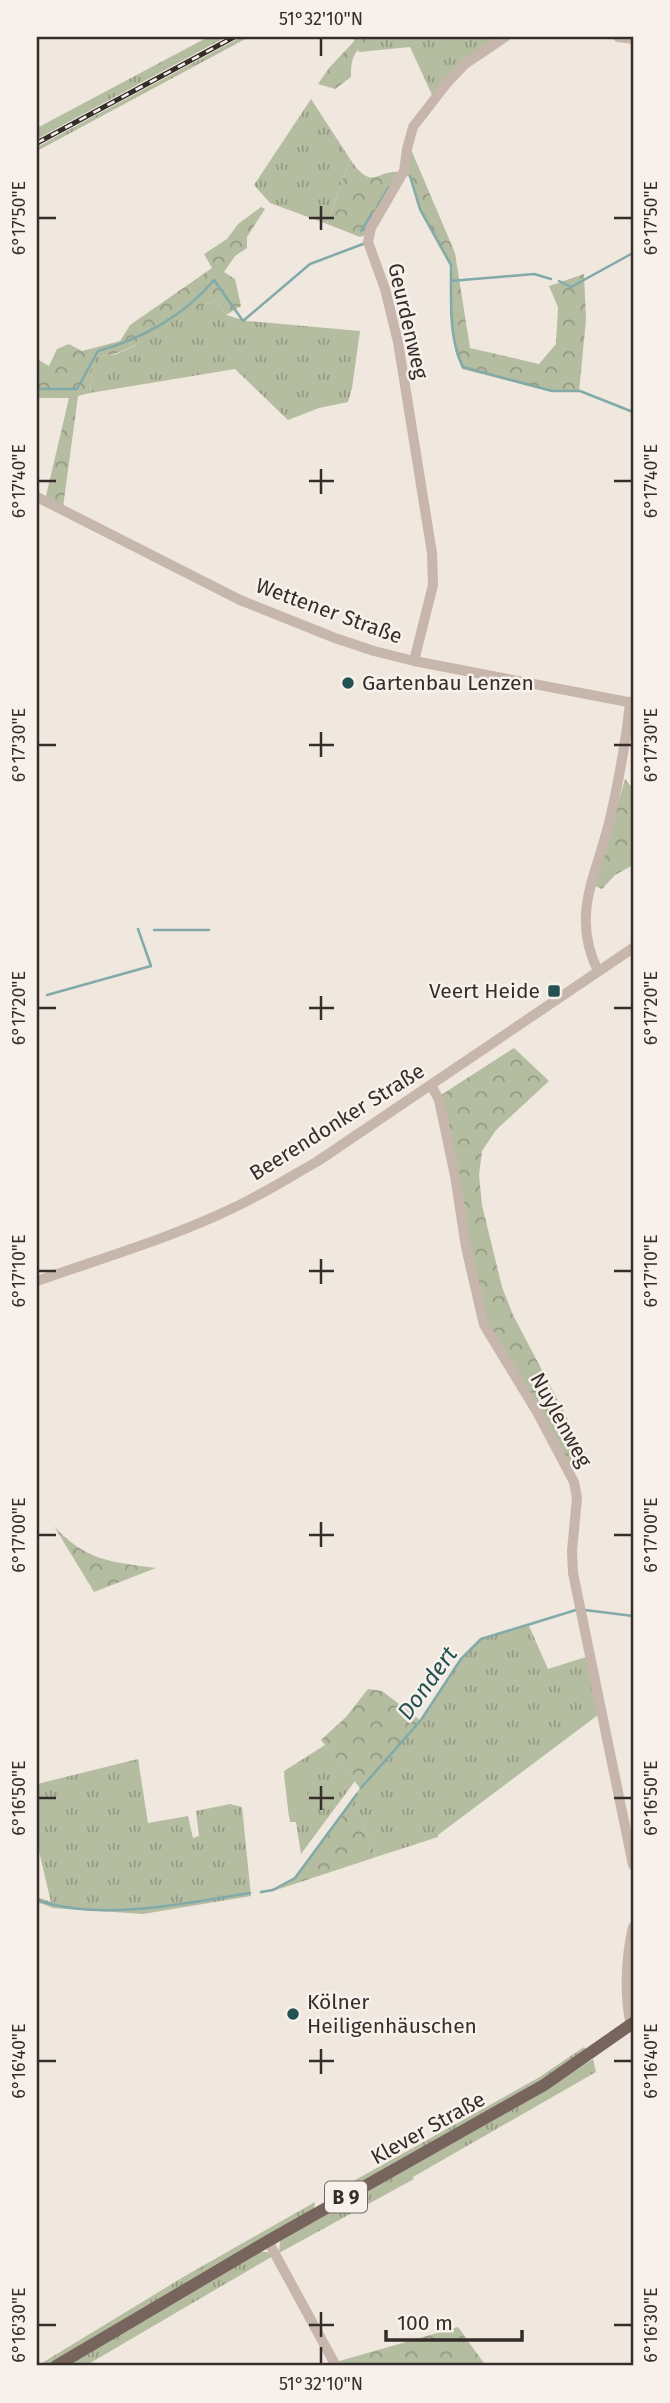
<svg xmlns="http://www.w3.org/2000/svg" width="670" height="2403" viewBox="0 0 670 2403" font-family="'Fira Sans',sans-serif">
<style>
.grass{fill:url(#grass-tufts)}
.forest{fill:url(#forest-crowns)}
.pitch{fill:#b5bda0}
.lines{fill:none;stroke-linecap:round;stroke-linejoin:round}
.stream{stroke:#81aaa9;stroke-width:2.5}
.minor{stroke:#c7b6ac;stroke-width:10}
.major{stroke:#76645d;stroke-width:12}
.rail-casing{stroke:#352d2a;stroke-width:5}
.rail{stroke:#f8f1eb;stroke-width:2.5;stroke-dasharray:8;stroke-linecap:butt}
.ticks{fill:none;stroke:#352d2a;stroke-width:2.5}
.poi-dot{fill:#245252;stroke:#f8f1eb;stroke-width:2.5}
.labels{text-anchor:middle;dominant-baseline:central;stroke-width:5;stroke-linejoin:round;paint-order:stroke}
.shield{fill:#f8f1eb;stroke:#706864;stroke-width:2}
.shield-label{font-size:19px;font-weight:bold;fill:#352d2a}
.street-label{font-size:21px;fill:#352d2a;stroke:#f8f1eb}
.poi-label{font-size:21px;fill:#352d2a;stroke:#f8f1eb;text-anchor:start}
.water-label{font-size:23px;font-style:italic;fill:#245252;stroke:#f8f1eb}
.neatline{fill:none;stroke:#352d2a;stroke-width:2.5}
.ticks-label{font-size:18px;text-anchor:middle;fill:#352d2a}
</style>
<defs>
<pattern id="grass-tufts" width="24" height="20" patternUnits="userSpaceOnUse" patternTransform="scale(1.75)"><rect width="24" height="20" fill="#b5bda0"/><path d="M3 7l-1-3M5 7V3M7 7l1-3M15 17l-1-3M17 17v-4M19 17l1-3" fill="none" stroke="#949a83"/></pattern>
<pattern id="forest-crowns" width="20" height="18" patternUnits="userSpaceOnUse" patternTransform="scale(1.75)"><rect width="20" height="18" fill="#b5bda0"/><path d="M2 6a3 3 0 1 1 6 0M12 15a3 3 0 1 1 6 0" fill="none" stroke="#949a83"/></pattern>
</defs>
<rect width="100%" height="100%" fill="#f0e7df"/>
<path class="grass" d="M208 37H226L37 139V128Z
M241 37H249L37 151V147Z
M353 37H500L433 97 410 47 359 52Z
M311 99 350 159 327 224 270 203 254 185Z
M216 301 226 315 247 321 360 331 352 388 348 402 319 408 288 420 235 369 90 393 93 357 117 354 134 346 177 317 200 306Z
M577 1610 529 1626 548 1669 586 1657 598 1715 438 1835V1837L376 1857 354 1800 295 1880 273 1891 259 1893 284 1885 294 1878 360 1788 420 1720 460 1659 480 1639Z
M325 1745 355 1781 301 1854 296 1822H290L284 1771Z
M138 1759 148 1823 188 1816 193 1838 199 1836 196 1811 230 1804 242 1807 251 1896 143 1914 53 1908 37 1902V1897L51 1902 37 1843V1784Z
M584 2047 587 2051 539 2083 329 2201 323 2198 538 2078Z
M593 2059 596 2072 413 2177 414 2179 279 2253 280 2241 538 2095Z
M315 2202 314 2209 45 2366H37L185 2276Z
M260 2252H267L273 2256 85 2366H66Z"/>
<path class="forest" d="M358 37H374C356 50 351 53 351 77L335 89 318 84 329 68Z
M410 147 455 253 470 348 539 364 556 344 558 307 549 286 584 274 586 320 579 392H553L462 369 456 354 450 314V266L419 210 410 177 407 176Z
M350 159C373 193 376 169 401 172L366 235 360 237 327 224Z
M261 207 265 209 247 237V248L235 256 224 272 235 279 241 306 226 315 216 301C176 312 156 338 120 352 112 355 102 356 93 357L90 393 78 396 63 507 46 496 69 398H37V359L49 366 57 349 69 344 82 351 120 341 130 325 212 268 204 254 227 239 238 224Z
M625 779 633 789V865L615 875 602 889 595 886Z
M514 1048 549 1081 496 1130 482 1151 479 1175 482 1205 502 1287 513 1315 587 1456 570 1465 541 1411 487 1324 481 1305 441 1095Z
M54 1526C85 1561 112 1562 156 1568L94 1592Z
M368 1689 382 1691 420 1720 360 1788 321 1740 346 1717Z
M354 1799 376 1857 273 1891 295 1879Z
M458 2327 486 2366H337L336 2362Z"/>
<path class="pitch" d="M305 1773 310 1814 289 1817 284 1775Z"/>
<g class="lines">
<path class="stream" d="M410 176 420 209 451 265V281L534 274 551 279
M377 207 389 187
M361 231 371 215
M451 281C451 310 450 341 463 367L552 391H580L633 412
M559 281 571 287 633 253
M37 389H77L98 351C142 339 185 315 214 280L243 321 310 264 363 244
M154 930H209
M47 995 151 966 138 929
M585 1610 633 1616
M361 1788 421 1720 461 1659 481 1639 576 1610
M261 1892 273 1890 295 1878 357 1794
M37 1900C101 1922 185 1903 250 1893"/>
<path class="minor" d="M618 37 633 39
M37 497 240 600 335 638 374 651 414 661 633 703
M414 661 433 585 432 553 398 342 385 289 368 242 371 228 404 171 407 149 413 127 447 83 465 64 505 37
M598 971C570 914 597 875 610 819 619 779 626 743 630 702
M431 1085 439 1100 455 1176 466 1247 484 1325 537 1412 574 1482 577 1498 572 1551 573 1573 633 1865
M37 1281C102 1258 171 1238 233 1208 263 1194 290 1177 318 1161L633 948
M631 2025C624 1995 626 1957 633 1927
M268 2241 336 2366"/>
<path class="major" d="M56 2366 268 2241 544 2085 633 2023"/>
<g class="rail-casing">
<path id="rail" d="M37 143 234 37"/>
</g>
<use href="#rail" class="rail"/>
</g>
<path class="ticks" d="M321 38V56M321 206V230M38 218H56M309 218H334M614 218H632M321 469V494M38 481H56M309 481H334M614 481H632M321 732V757M38 745H56M309 745H334M614 745H632M321 996V1020M38 1008H56M309 1008H334M614 1008H632M321 1259V1284M38 1271H56M309 1271H334M614 1271H632M321 1522V1547M38 1535H56M309 1535H334M614 1535H632M321 1786V1810M38 1798H56M309 1798H334M614 1798H632M321 2049V2074M38 2061H56M309 2061H334M614 2061H632M321 2312V2337M38 2325H56M309 2325H334M614 2325H632M321 2347V2364"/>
<g class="poi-dot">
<circle cx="348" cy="683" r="7"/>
<rect x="547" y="984" width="14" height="14" rx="3.5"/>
<circle cx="293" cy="2014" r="7"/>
</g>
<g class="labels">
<rect class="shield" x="325" y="2181.5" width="42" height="31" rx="5"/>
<g class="shield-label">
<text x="346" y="2197">B 9</text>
</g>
<g class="street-label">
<text transform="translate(408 321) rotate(77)">Geurdenweg</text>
<text transform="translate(329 611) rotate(20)">Wettener Straße</text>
<text transform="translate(337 1122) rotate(-32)">Beerendonker Straße</text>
<text transform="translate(561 1420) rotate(61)">Nuylenweg</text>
<text transform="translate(428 2128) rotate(-29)">Klever Straße</text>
</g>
<g class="poi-label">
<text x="362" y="683">Gartenbau Lenzen</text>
<text x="540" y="991" text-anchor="end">Veert Heide</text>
<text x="307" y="2002">Kölner<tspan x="307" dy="24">Heiligenhäuschen</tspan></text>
</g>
<g class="water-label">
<text transform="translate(427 1683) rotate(-54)">Dondert</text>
</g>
</g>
<rect width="670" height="2403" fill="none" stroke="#f8f1eb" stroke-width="77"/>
<path d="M386 2330v10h136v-10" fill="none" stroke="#352d2a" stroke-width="3.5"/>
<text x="397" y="2330" font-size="21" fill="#352d2a" stroke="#f8f1eb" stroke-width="5" paint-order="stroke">100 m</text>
<rect x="38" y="38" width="594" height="2326" class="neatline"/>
<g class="ticks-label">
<text x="321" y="25">51°32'10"N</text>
<text transform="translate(651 218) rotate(-90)" y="6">6°17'50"E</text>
<text transform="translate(19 218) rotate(-90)" y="6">6°17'50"E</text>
<text transform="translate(651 481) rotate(-90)" y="6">6°17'40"E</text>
<text transform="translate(19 481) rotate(-90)" y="6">6°17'40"E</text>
<text transform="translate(651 745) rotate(-90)" y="6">6°17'30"E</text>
<text transform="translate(19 745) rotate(-90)" y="6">6°17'30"E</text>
<text transform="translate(19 1008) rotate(-90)" y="6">6°17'20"E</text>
<text transform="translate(651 1008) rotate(-90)" y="6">6°17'20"E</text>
<text transform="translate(19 1271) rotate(-90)" y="6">6°17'10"E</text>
<text transform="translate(651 1271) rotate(-90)" y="6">6°17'10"E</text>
<text transform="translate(19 1535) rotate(-90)" y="6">6°17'00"E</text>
<text transform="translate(651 1535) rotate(-90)" y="6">6°17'00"E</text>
<text transform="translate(651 1798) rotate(-90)" y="6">6°16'50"E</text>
<text transform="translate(19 1798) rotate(-90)" y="6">6°16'50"E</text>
<text transform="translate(651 2061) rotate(-90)" y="6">6°16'40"E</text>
<text transform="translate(19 2061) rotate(-90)" y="6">6°16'40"E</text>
<text transform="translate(651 2325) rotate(-90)" y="6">6°16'30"E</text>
<text transform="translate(19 2325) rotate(-90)" y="6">6°16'30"E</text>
<text x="321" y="2390">51°32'10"N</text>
</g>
</svg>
